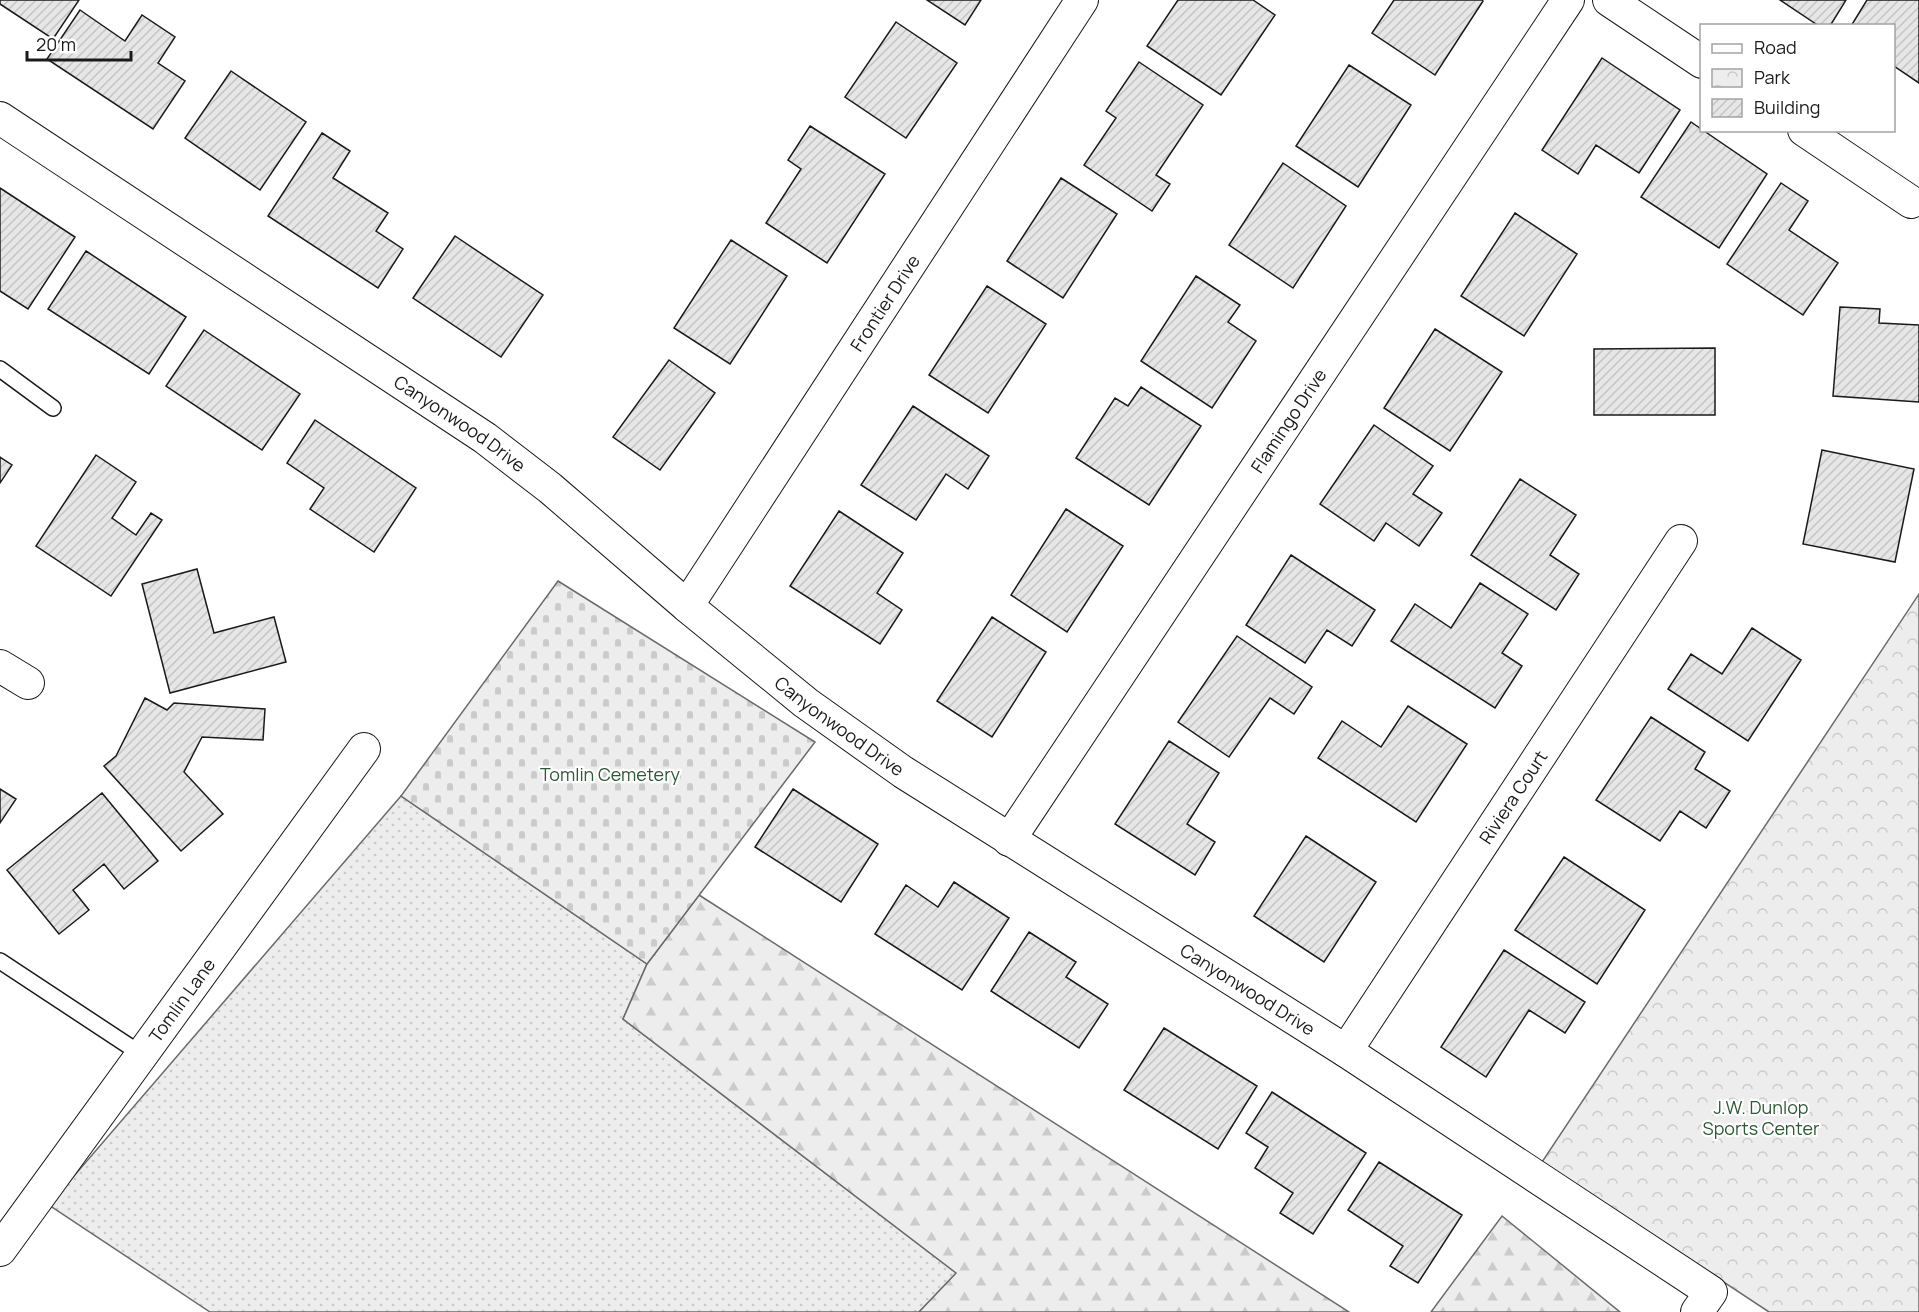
<svg xmlns="http://www.w3.org/2000/svg" width="1919" height="1312" viewBox="0 0 1919 1312" font-family="Manrope,sans-serif">
<style>
.grass{fill:url(#grass-dots);stroke:#6a6a6a;stroke-width:1.5}
.forest{fill:url(#forest-firs);stroke:#6a6a6a;stroke-width:1.5}
.cemetery{fill:url(#cemetery-stones);stroke:#6a6a6a;stroke-width:1.5}
.park{fill:url(#park-crowns);stroke:#6a6a6a;stroke-width:1.5}
.building{fill:url(#building-hatch);stroke:#1a1a1a;stroke-width:1.5}
.lines{fill:none;stroke-linecap:round;stroke-linejoin:round}
.service-casing{stroke:#1a1a1a;stroke-width:18}
.minor-casing{stroke:#1a1a1a;stroke-width:34}
.service{stroke:#fff;stroke-width:15}
.minor{stroke:#fff;stroke-width:32}
.labels{text-anchor:middle;dominant-baseline:central;stroke-width:4.5;stroke-linejoin:round;paint-order:stroke}
.street-label{font-size:18px;fill:#1a1a1a;stroke:#fff}
.park-label{font-size:18px;fill:#2b5a34;stroke:#fff}
</style>
<defs>
<pattern id="grass-dots" width="8" height="8" patternUnits="userSpaceOnUse" patternTransform="scale(1.5)"><rect width="8" height="8" fill="#ededed"/><path d="M2 2h.1M6 6h.1" fill="none" stroke="#cbcbcb" stroke-width="1.8" stroke-linecap="round"/></pattern>
<pattern id="forest-firs" width="22" height="20" patternUnits="userSpaceOnUse" patternTransform="scale(1.5)"><rect width="22" height="20" fill="#ededed"/><path d="M5 1l3.5 6h-7zM16 11l3.5 6h-7z" fill="#cbcbcb"/></pattern>
<pattern id="cemetery-stones" width="16" height="16" patternUnits="userSpaceOnUse" patternTransform="scale(1.5)"><rect width="16" height="16" fill="#ededed"/><path d="M2 7V4a2 2 0 0 1 4 0v3zM10 15v-3a2 2 0 0 1 4 0v3z" fill="#cbcbcb"/></pattern>
<pattern id="park-crowns" width="20" height="18" patternUnits="userSpaceOnUse" patternTransform="scale(1.5)"><rect width="20" height="18" fill="#ededed"/><path d="M2 6a3 3 0 1 1 6 0M12 15a3 3 0 1 1 6 0" fill="none" stroke="#cbcbcb"/></pattern>
<pattern id="building-hatch" width="6" height="6" patternUnits="userSpaceOnUse" patternTransform="scale(1.5)"><rect width="6" height="6" fill="#e6e6e6"/><path d="M-1 1l2-2M0 6l6-6M5 7l2-2" fill="none" stroke="#c5c5c5"/></pattern>
</defs>
<rect width="100%" height="100%" fill="#fff"/>
<path class="grass" d="M401 796 647 964 623 1019 957 1273 919 1312H210L49 1205Z"/>
<path class="forest" d="M699 895 1349 1312H919L956 1273 623 1019 647 964Z
M1502 1216 1620 1312H1431Z"/>
<path class="cemetery" d="M558 581 815 742 647 964 401 796Z"/>
<path class="park" d="M1919 594V1312H1769L1542 1162Z"/>
<path class="building" d="M0 0H79L53 39 0 4Z
M927 0H981L965 25Z
M1178 0H1253L1275 15 1221 95 1147 46Z
M1394 0H1482L1483 1 1435 75 1372 33Z
M1780 0H1846L1830 26H1819Z
M1867 0H1919V83L1894 66V26H1851Z
M80 10 125 41 142 15 175 37 158 63 185 81 153 129 47 59Z
M896 22 957 63 906 138 845 97Z
M1602 58 1680 110 1639 173 1596 145 1578 174 1542 150Z
M1139 62 1203 105 1156 175 1170 184 1152 211 1084 165 1116 118 1106 111Z
M1349 65 1411 105 1358 187 1296 146Z
M231 71 306 122 260 190 185 138Z
M1691 122 1767 174 1719 248 1641 197Z
M810 126 885 174 827 263 766 223 801 169 788 160Z
M322 133 350 151 333 178 388 213 376 231 403 249 378 288 268 216Z
M1283 163 1346 206 1293 288 1229 245Z
M1061 178 1117 214 1063 298 1007 261Z
M1781 183 1808 201 1789 230 1838 263 1803 315 1727 264Z
M0 188 75 237 28 309 0 291Z
M1515 213 1577 254 1524 336 1461 296Z
M455 236 543 295 501 357 413 298Z
M731 240 787 276 730 364 674 328Z
M86 251 186 317 149 374 48 309Z
M1196 276 1240 305 1228 322 1256 341 1212 408 1141 361Z
M987 286 1046 324 988 413 929 375Z
M1840 307 1880 309 1879 323 1919 325V402L1833 396Z
M1435 329 1502 372 1450 451 1384 408Z
M204 330 300 394 262 450 166 386Z
M1715 348V415H1594V349Z
M669 360 715 393 660 470 613 437Z
M1141 387 1201 426 1149 505 1076 458 1115 398 1128 406Z
M913 406 989 456 968 489 946 474 916 520 861 485Z
M315 420 416 488 374 552 310 509 324 488 287 463Z
M1374 425 1433 466 1413 494 1442 513 1419 546 1386 523 1374 541 1320 504Z
M1822 450 1914 469 1895 562 1803 544Z
M96 455 136 482 112 518 136 535 151 513 162 520 111 596 36 546Z
M0 457 12 465 0 483Z
M1520 479 1576 515 1550 555 1579 574 1556 610 1471 555Z
M1066 509 1123 546 1067 632 1011 595Z
M839 511 903 553 877 593 902 610 880 644 790 586Z
M1291 555 1375 610 1352 646 1327 630 1305 663 1246 625Z
M197 569 214 633 274 617 286 662 170 693 142 584Z
M1480 583 1528 614 1502 653 1522 666 1495 708 1391 641 1415 604 1451 628Z
M992 617 1046 652 992 737 937 701Z
M1752 628 1801 660 1748 741 1668 689 1691 654 1722 674Z
M1237 636 1312 687 1294 714 1270 698 1229 757 1178 722Z
M145 698 167 710 174 703 265 709 263 740 202 737 184 772 223 814 181 851 104 766 116 756Z
M1408 706 1467 744 1416 822 1318 758 1342 721 1381 747Z
M1651 717 1705 752 1695 769 1730 791 1706 828 1680 811 1660 841 1596 800Z
M1169 741 1219 773 1187 824 1215 842 1195 875 1115 824Z
M0 789 16 799 0 823Z
M793 789 878 844 841 902 755 847Z
M102 793 158 861 124 889 104 864 73 890 89 910 59 934 7 870Z
M1306 836 1376 882 1324 962 1254 916Z
M1564 857 1645 910 1597 984 1515 930Z
M954 882 1009 918 962 990 875 934 906 885 938 907Z
M1029 932 1076 962 1066 977 1108 1004 1079 1048 991 991Z
M1504 950 1585 1002 1565 1033 1529 1010 1486 1077 1441 1047Z
M1164 1028 1257 1086 1218 1149 1124 1090Z
M1272 1092 1366 1153 1313 1234 1280 1213 1293 1193 1255 1168 1268 1147 1246 1133Z
M1379 1162 1462 1215 1418 1283 1390 1266 1403 1246 1348 1210Z"/>
<g class="lines">
<g class="service-casing">
<path id="service" d="M0 369 53 408
M0 961 141 1054"/>
</g>
<g class="minor-casing">
<g id="minor">
<path d="M1609 0 1702 62"/>
<path id="s1" d="M0 118 485 438 550 488 687 606 806 703 903 772 1346 1051 1711 1292 1697 1312"/>
<path d="M1804 130 1911 202"/>
<path id="s2" d="M687 606 1082 0"/>
<path d="M0 666 28 683"/>
<path id="s3" d="M1009 840 1568 0"/>
<path id="s4" d="M1346 1051 1681 541"/>
<path id="s5" d="M0 1250 364 749"/>
</g>
</g>
<use href="#service" class="service"/>
<use href="#minor" class="minor"/>
</g>
<g class="labels">
<g class="street-label">
<text stroke="none"><textPath href="#s2" startOffset="362">Frontier Drive</textPath></text>
<text stroke="none"><textPath href="#s3" startOffset="504">Flamingo Drive</textPath></text>
<text stroke="none"><textPath href="#s1" startOffset="552">Canyonwood Drive</textPath></text>
<text stroke="none"><textPath href="#s1" startOffset="1038">Canyonwood Drive</textPath></text>
<text stroke="none"><textPath href="#s4" startOffset="304">Riviera Court</textPath></text>
<text stroke="none"><textPath href="#s1" startOffset="1524">Canyonwood Drive</textPath></text>
<text stroke="none"><textPath href="#s5" startOffset="309">Tomlin Lane</textPath></text>
</g>
<g class="park-label">
<text x="610" y="774">Tomlin Cemetery</text>
<text x="1761" y="1107">J.W. Dunlop<tspan x="1761" dy="21">Sports Center</tspan></text>
</g>
</g>
<rect x="1700" y="24" width="195" height="108" fill="#ffffff" stroke="#a3a3a3" stroke-width="1.5"/>
<rect x="1712" y="44" width="30" height="9" fill="#ffffff" stroke="#a3a3a3" stroke-width="1.5"/>
<text x="1754" y="54" font-size="18" fill="#1a1a1a">Road</text>
<rect x="1712" y="69" width="30" height="18" fill="url(#park-crowns)" stroke="#a3a3a3" stroke-width="1.5"/>
<text x="1754" y="84" font-size="18" fill="#1a1a1a">Park</text>
<rect x="1712" y="99" width="30" height="18" fill="url(#building-hatch)" stroke="#a3a3a3" stroke-width="1.5"/>
<text x="1754" y="114" font-size="18" fill="#1a1a1a">Building</text>
<path d="M27 51v9h104v-9" fill="none" stroke="#1a1a1a" stroke-width="3"/>
<text x="36" y="51" font-size="18" fill="#1a1a1a" stroke="#ffffff" stroke-width="4.5" paint-order="stroke">20 m</text>
</svg>
